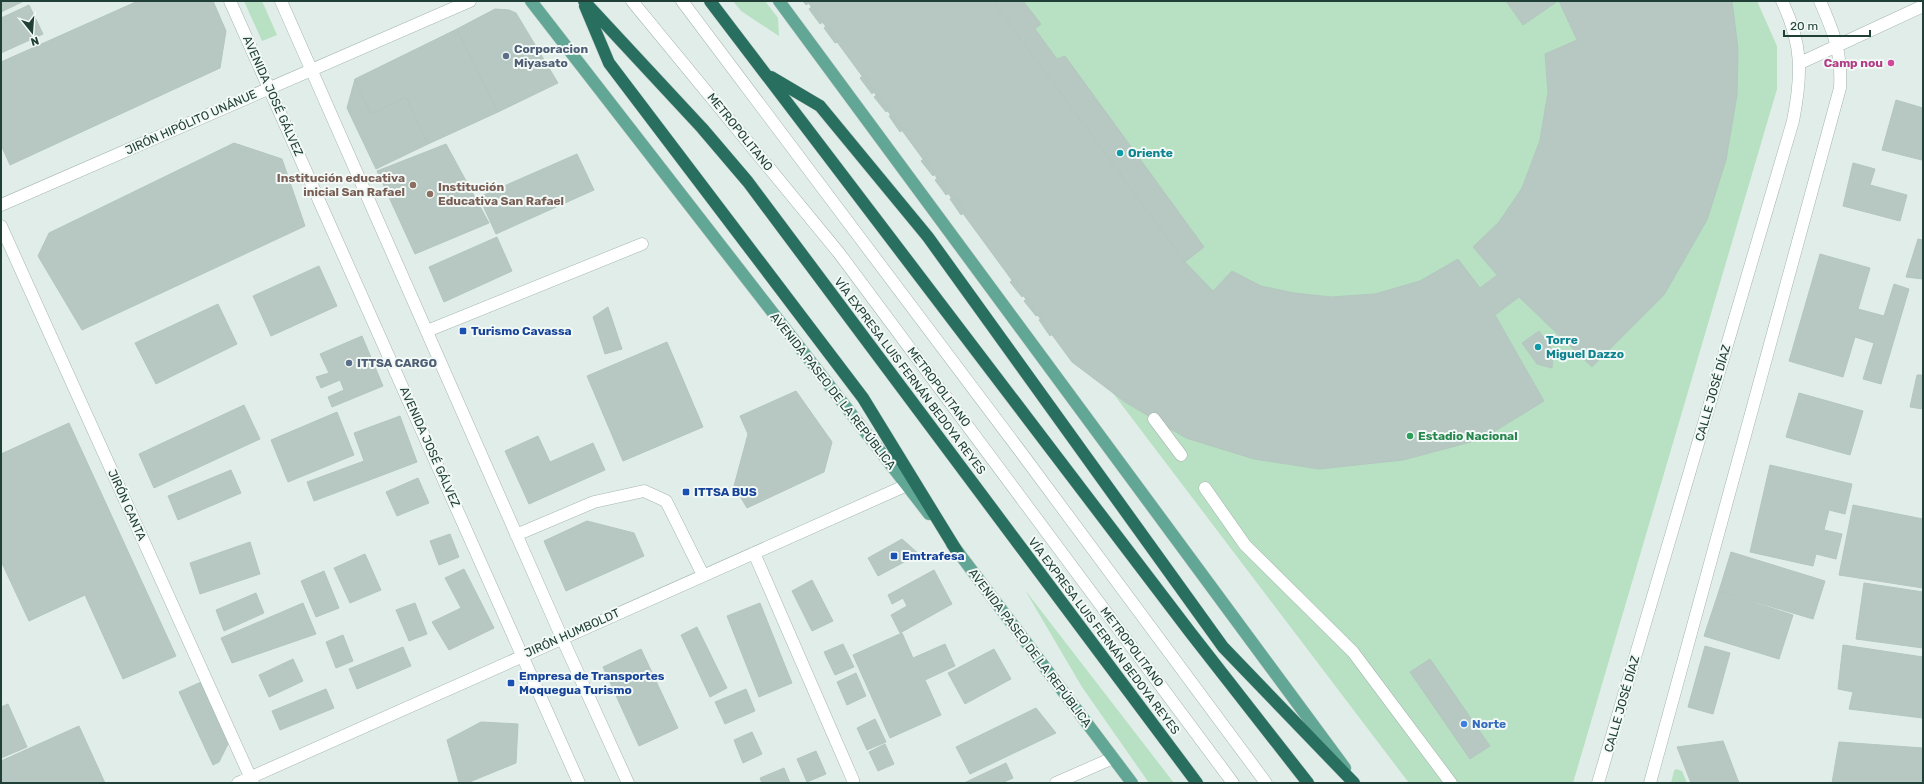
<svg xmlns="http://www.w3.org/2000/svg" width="1924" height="784" viewBox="0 0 1924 784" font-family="Rubik,sans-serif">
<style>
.green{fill:#b8e0c3}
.building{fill:#b6c8c1;stroke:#b3c7bf}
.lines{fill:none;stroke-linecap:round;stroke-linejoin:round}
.minor-casing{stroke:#a3b6af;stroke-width:13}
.major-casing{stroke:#c1cac7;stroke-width:13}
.highway-casing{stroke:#c1cac7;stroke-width:13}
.minor{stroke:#fff;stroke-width:12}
.major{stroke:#62a795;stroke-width:12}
.highway{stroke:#296f60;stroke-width:12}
.service-dot{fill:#5c6f8a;stroke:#f2f9f6;stroke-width:1.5}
.hotel-dot{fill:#d1479c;stroke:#f2f9f6;stroke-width:1.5}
.culture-dot{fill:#0f9aa8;stroke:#f2f9f6;stroke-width:1.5}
.education-dot{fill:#8d6e63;stroke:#f2f9f6;stroke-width:1.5}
.transit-dot{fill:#1a4fb4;stroke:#f2f9f6;stroke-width:1.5}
.leisure-dot{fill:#2e9e5b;stroke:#f2f9f6;stroke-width:1.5}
.shop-dot{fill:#3f7fe0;stroke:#f2f9f6;stroke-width:1.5}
.labels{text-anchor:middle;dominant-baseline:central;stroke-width:4;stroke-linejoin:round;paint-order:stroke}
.service-label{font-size:12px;font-weight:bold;fill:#4e5e75;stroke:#f2f9f6;text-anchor:start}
.hotel-label{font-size:12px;font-weight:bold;fill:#b23c85;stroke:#f2f9f6;text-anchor:end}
.street-label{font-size:12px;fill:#204037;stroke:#f2f9f6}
.culture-label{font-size:12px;font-weight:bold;fill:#0d838f;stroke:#f2f9f6;text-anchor:start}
.education-label{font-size:12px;font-weight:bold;fill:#785e54;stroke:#f2f9f6;text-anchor:end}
.transit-label{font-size:12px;font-weight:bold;fill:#164399;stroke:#f2f9f6;text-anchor:start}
.leisure-label{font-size:12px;font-weight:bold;fill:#27864d;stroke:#f2f9f6;text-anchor:start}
.shop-label{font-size:12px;font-weight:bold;fill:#366cbe;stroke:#f2f9f6;text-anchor:start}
</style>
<rect width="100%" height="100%" fill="#e1ede8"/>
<path class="green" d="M244 1H262L277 35 262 41Z
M733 1H765L778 18 779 36 741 11Z
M815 1H1757L1777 46V89L1573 783H1409Z
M1025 590 1174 783H1149L1082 687Z
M1676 769 1682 771 1687 783H1671L1674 771Z"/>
<path class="building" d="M1 1H24L1 12Z
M138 1H213L226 31 220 68 10 165 1 145V62Z
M803 1H809L810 2 806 5Z
M807 1H993L1185 262 1213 291 1232 271 1261 286 1294 293 1331 297 1375 294 1420 281 1458 259 1480 288 1497 275 1473 247 1499 222 1522 188 1540 140 1548 92 1545 54 1577 40 1559 1H1732L1738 49 1737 95 1726 160 1707 220 1664 295 1592 367 1519 297 1495 315 1544 401 1482 439 1403 460 1319 469 1254 459 1186 438 1125 402 1072 362Z
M993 1H1023L1041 24 1035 29 1057 59 1065 56 1204 247 1185 262Z
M1506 1H1558L1523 25Z
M29 5 43 34 1 53V18Z
M813 6 824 21 820 24 809 9Z
M495 9 509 10 516 13 558 83 498 112 457 29Z
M827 25 839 41 835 43 824 28Z
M457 29 498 112 428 144 406 97 371 114 355 79Z
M864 75 875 91 872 94 860 78Z
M355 79 371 114 406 97 428 144 376 169 347 108Z
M878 94 889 110 886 112 874 97Z
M1896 100 1923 108 1922 160 1882 150Z
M893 114 904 129 900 132 889 116Z
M234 143 282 159 305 226 82 330 38 256 49 233Z
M446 144 489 223 415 254 377 171Z
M577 154 594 190 496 234 479 197Z
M925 158 936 173 933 176 921 161Z
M1853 163 1875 169 1870 185 1907 195 1900 221 1843 206Z
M939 177 951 192 946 195 935 180Z
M954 196 965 212 961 215 950 199Z
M497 237 512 271 444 302 429 267Z
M1918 239 1923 240V279L1906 277Z
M1820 254 1870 268 1858 309 1884 316 1894 284 1909 289 1881 384 1863 379 1874 343 1855 337 1843 377 1789 361Z
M319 266 337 306 271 336 253 296Z
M1014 279 1025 294 1022 297 1010 282Z
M1028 298 1040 314 1036 316 1024 301Z
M218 304 237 344 156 384 135 343Z
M608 307 622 349 605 354 593 317Z
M1042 318 1054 333 1050 336 1039 320Z
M1539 331 1553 351 1552 368 1537 364 1522 343Z
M362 336 383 386 332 407 328 397 344 390 340 380 321 388 316 377 329 373 320 354Z
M667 342 703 427 623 461 587 376Z
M1917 375H1923V409L1910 407Z
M796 391 832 442 824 472 747 508 734 486 748 434 740 416Z
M1799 393 1863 411 1850 455 1786 437Z
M244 405 260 439 154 488 139 454Z
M337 412 354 455 288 482 271 440Z
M400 416 417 462 314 501 307 482 364 461 354 433Z
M69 423 176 656 123 679 85 595 29 621 1 561V454Z
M538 436 550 462 593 443 605 470 529 504 505 451Z
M1770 465 1852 484 1845 514 1829 510 1824 530 1842 534 1836 559 1816 554 1813 566 1750 552Z
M231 470 241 493 178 520 168 496Z
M418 478 429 503 397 516 386 492Z
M1853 505 1923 519V588L1839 575Z
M587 521 634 533 644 556 566 591 544 541Z
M450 534 459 557 439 565 430 541Z
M902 539 919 554 878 576 868 558Z
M250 542 260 574 200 594 190 563Z
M1731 552 1825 581 1813 619 1719 591Z
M365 554 381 590 350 603 334 568Z
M464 569 494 628 449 650 432 622 461 608 445 578Z
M934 570 952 604 900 633 891 615 907 606 903 598 892 604 888 595Z
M324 571 339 608 316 617 301 581Z
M812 580 833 621 812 631 792 591Z
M1864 583 1923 592V648L1856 639Z
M1719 591 1793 615 1779 659 1704 636Z
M256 593 264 613 224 631 216 610Z
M303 603 316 634 232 663 221 638Z
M415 603 427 634 409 641 396 610Z
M760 603 792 683 759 697 727 616Z
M697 627 727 688 710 697 681 635Z
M902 633 913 658 945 644 955 666 925 680 941 715 890 738 853 655Z
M343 635 353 661 336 668 326 642Z
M843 644 854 667 835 675 824 652Z
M1843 645 1923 657V718L1849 709 1853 692 1838 689Z
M1705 646 1730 653 1713 714 1688 707Z
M403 647 411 666 357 689 349 669Z
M641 649 678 728 639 746 603 667Z
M994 649 1011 679 965 704 948 673Z
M293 659 303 681 269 697 259 675Z
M1430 659 1490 746 1470 759 1410 672Z
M856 673 866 696 847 705 837 682Z
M201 682 229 742 219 762 213 765 179 692Z
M326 689 334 708 280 730 272 711Z
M746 689 755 711 725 724 715 702Z
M8 704 27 747 1 758V707Z
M1036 708 1056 733 970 774 956 747Z
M875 719 886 742 867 750 857 728Z
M481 722 518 724 516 763 467 783H459L447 740Z
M79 726 105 783H1V761Z
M752 732 762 754 743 763 734 740Z
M1723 741 1739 783H1691L1677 747Z
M1839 742 1923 748V783H1832Z
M885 744 894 764 878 771 869 752Z
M816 751 826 774 807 782 797 759Z
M1006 763 1013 778 1002 783H964Z
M784 768 790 783H762L760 778Z"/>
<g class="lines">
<g class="minor-casing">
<path id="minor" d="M230 1 579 783
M281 1 562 638 628 783
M632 1 839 253 1233 783
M682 1 1023 455 1266 783
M1800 63 1923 6
M1 205 470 1
M1 226 253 783
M427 331 642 244
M1154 419 1181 455
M1205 488 1245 545 1353 652 1451 783
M516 535 594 502 644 491 666 501 703 575
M754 553 853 780
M238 783 907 485
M1056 783 1113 758
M1598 783 1793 121C1802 75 1803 45 1782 1
M1650 783 1840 88C1842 53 1834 33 1820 1"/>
</g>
<g class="major-casing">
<path id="major" d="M531 1 929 514
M779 1 1345 768
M952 544 1132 783"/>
</g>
<g class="highway-casing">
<path id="highway" d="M584 1 702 128 748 182 1197 783
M710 1 1190 632 1308 783
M585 6 609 63 863 398 958 553
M771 77 820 106 928 237 1223 647 1354 783"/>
</g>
<use href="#minor" class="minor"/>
<use href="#major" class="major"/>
<use href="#highway" class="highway"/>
</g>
<g class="service-dot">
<circle cx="506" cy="56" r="4"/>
<circle cx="349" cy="363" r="4"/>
</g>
<circle class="hotel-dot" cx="1891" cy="63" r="4"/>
<g class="culture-dot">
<circle cx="1120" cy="153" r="4"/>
<circle cx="1538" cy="347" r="4"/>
</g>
<g class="education-dot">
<circle cx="413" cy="185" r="4"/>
<circle cx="430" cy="194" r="4"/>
</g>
<g class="transit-dot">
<rect x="459" y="327" width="8" height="8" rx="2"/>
<rect x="682" y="488" width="8" height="8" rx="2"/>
<rect x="890" y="552" width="8" height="8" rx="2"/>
<rect x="507" y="679" width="8" height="8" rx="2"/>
</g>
<circle class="leisure-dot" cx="1410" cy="436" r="4"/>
<circle class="shop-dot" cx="1464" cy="724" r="4"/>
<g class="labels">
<g class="service-label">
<text x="514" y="49">Corporacion<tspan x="514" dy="14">Miyasato</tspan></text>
<text x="357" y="363">ITTSA CARGO</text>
</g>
<g class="hotel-label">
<text x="1883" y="63">Camp nou</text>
</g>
<g class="street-label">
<text transform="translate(273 96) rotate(66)">AVENIDA JOSÉ GÁLVEZ</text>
<text transform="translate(191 122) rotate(-24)">JIRÓN HIPÓLITO UNÁNUE</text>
<text transform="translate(740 132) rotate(51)">METROPOLITANO</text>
<text transform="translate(910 376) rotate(53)">VÍA EXPRESA LUIS FERNÁN BEDOYA REYES</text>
<text transform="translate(939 387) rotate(53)">METROPOLITANO</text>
<text transform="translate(833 391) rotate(52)">AVENIDA PASEO DE LA REPÚBLICA</text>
<text transform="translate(1713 393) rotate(-74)">CALLE JOSÉ DÍAZ</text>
<text transform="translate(430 447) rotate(66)">AVENIDA JOSÉ GÁLVEZ</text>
<text transform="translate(127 505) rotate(66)">JIRÓN CANTA</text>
<text transform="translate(572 633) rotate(-24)">JIRÓN HUMBOLDT</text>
<text transform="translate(1104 636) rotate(53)">VÍA EXPRESA LUIS FERNÁN BEDOYA REYES</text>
<text transform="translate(1132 647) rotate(53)">METROPOLITANO</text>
<text transform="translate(1030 648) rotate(53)">AVENIDA PASEO DE LA REPÚBLICA</text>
<text transform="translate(1622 704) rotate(-74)">CALLE JOSÉ DÍAZ</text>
</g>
<g class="culture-label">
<text x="1128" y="153">Oriente</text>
<text x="1546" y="340">Torre<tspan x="1546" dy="14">Miguel Dazzo</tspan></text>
</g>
<g class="education-label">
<text x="405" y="178">Institución educativa<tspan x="405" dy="14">inicial San Rafael</tspan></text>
<text x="438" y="187" text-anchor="start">Institución<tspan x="438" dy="14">Educativa San Rafael</tspan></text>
</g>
<g class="transit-label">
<text x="471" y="331">Turismo Cavassa</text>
<text x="694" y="492">ITTSA BUS</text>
<text x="902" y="556">Emtrafesa</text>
<text x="519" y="676">Empresa de Transportes<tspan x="519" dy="14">Moquegua Turismo</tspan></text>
</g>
<g class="leisure-label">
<text x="1418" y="436">Estadio Nacional</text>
</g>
<g class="shop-label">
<text x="1472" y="724">Norte</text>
</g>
</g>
<rect width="1924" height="784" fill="none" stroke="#204037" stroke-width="4"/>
<g transform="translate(32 32) rotate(163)" stroke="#f2f9f6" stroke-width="3" paint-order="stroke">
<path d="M0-3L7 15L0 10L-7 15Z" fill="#204037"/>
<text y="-6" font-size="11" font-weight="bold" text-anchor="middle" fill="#204037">N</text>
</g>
<path d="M1784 30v6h86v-6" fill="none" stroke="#204037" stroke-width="2"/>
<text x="1790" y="30" font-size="12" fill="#204037" stroke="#f2f9f6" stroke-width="3" paint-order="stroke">20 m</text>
</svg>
